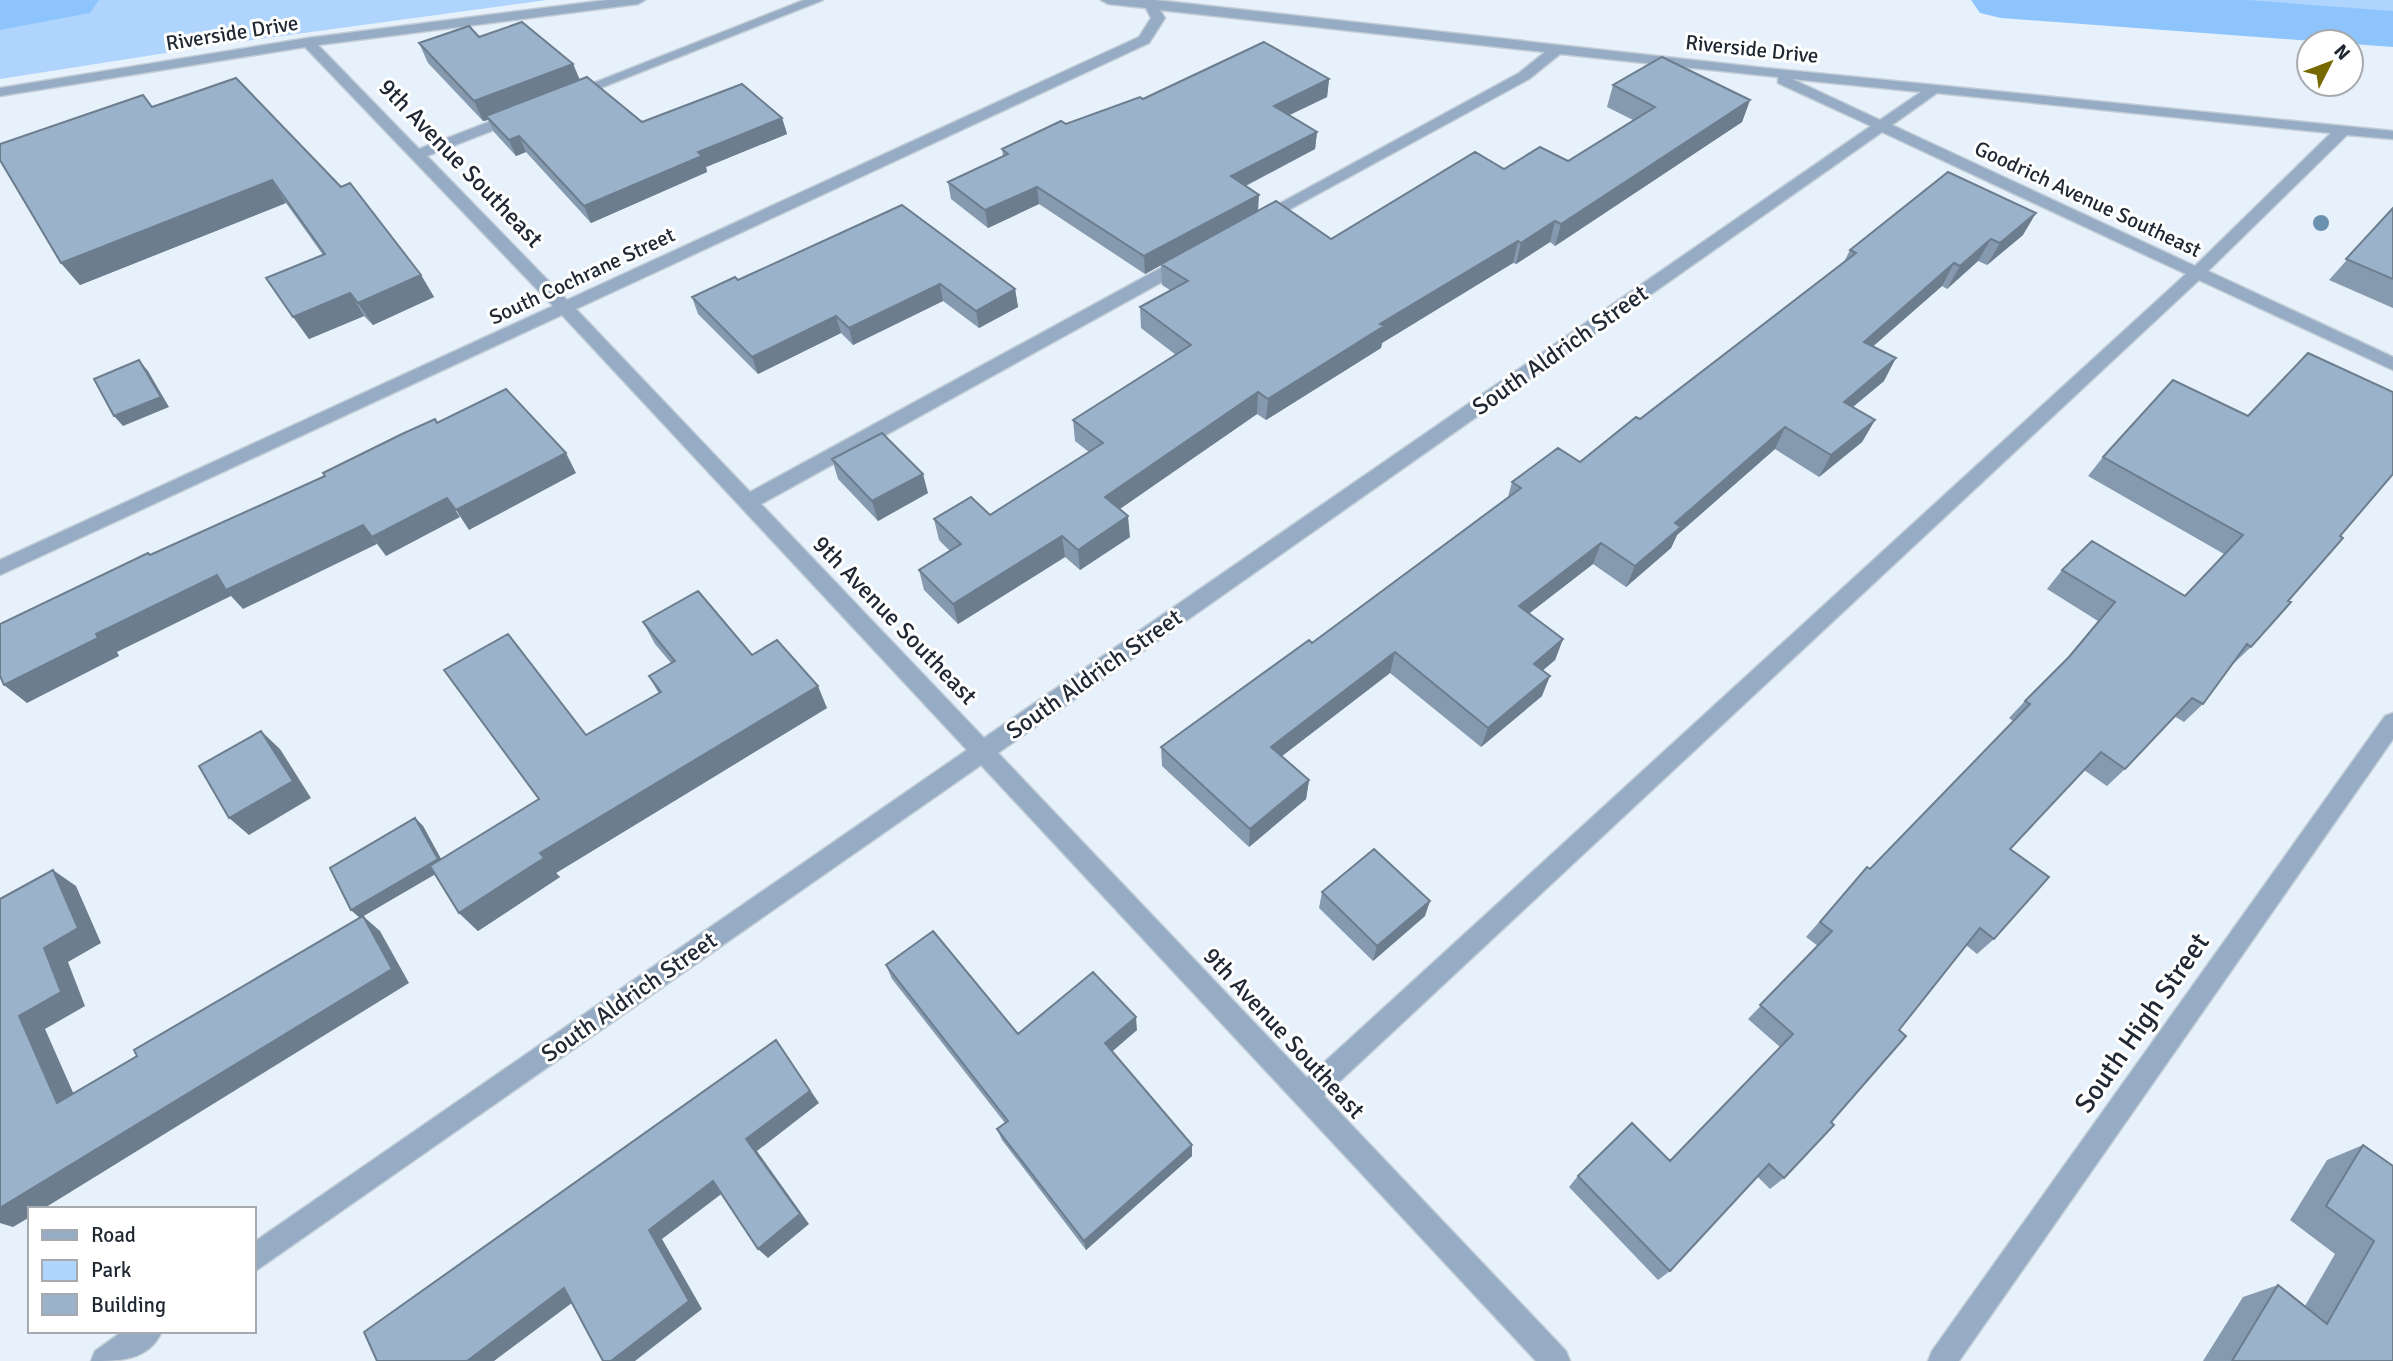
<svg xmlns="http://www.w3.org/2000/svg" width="2393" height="1361" viewBox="0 0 2393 1361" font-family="Signika,sans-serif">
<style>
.green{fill:#afd5fe}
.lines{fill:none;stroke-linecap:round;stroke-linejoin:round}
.river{fill:#8ec4fc;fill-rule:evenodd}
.minor-casing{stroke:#c3cdd7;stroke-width:3}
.minor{fill:#95acc4;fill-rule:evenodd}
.tree{fill:#6b91b1}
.wall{fill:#8599af}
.shaded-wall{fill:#6c7d8e}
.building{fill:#9bb2cb;stroke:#6c7d8e;stroke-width:2}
.labels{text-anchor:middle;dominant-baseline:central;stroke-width:6;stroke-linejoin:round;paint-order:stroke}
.far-street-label{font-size:21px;fill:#202933;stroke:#fff}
.street-label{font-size:24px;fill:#202933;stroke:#fff}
.near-street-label{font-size:28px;fill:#202933;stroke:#fff}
</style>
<rect width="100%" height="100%" fill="#e7f1fb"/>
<path class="green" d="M0 0H547L230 43 0 79Z
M2001 0H2393V29L2015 1Z"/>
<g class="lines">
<path class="river" d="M0 0H99L90 13 0 30Z
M1971 0H2248L2393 11V47L2001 18 1980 13Z"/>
<g class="minor-casing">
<path id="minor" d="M607 0H645L638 4 318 45 419 149 512 113H522V119L427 156 567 300 1139 37 1151 18 1146 8 1108 4 1101 0H1155L1765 68 2393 131V139L2347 135 2208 271 2393 357V370L2199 280 1324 1096 1566 1351 1570 1361H1536L981 765 254 1272V1242L967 750 562 315 0 575V560L553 306 305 47 0 96V88L308 38ZM1160 10 1545 52 1519 73 1253 218V224L1259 226 1529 79 1560 54 1778 77V83L1871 126 984 738 761 504 1191 266V258H1179L750 492 576 309 1149 43 1165 18ZM1792 79 1921 92 1880 120ZM1937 93 2331 133 2195 266 1892 125ZM1882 132 2186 274 1307 1078 998 753Z
M804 0H823L575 98 563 95Z
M2393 713V739L1959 1361H1928L1932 1351 2385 716Z
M123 1331H162C149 1361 119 1361 91 1361L95 1351Z"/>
</g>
<use href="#minor" class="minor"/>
</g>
<circle class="tree" cx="2321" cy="223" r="8"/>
<path class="wall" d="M479 37 573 64 580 80 642 122 782 118 787 134 706 167 707 172 591 223 526 152 516 156 494 132 488 120 483 121 428 63 419 43Z
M1329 79 1327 97 1289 115 1317 132 1315 149 1246 186 1258 211 1331 239 1504 169 1568 161 1633 120 1607 107 1613 85 1750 100 1742 122 1555 246 1550 242 1516 264 1513 263 1382 343 1381 348 1266 420 1257 414 1119 509 1130 537 1080 570 1065 557 958 624 924 590 919 570 950 551 939 540 934 519 990 515 1089 452 1075 441 1073 420 1176 355 1141 328 1140 307 1170 290 1162 285 1161 265 1145 274 1039 204 988 228 951 199 948 182 1003 156 1002 149 1066 124 1143 99Z
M152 107 421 275 434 297 373 325 364 316 309 339 266 278 323 255 286 203 80 285 61 263Z
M902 205 1015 289 1018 307 979 328 943 301 853 345 841 333 758 374 698 314 692 297 738 280Z
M2393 208V308L2329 280Z
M2023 235 1987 265 1978 261 1947 289 1942 286 1873 346 1884 381 1853 407 1875 420 1862 442 1819 477 1775 449 1677 535 1671 548 1626 587 1593 564 1529 613 1563 639 1555 660 1543 670 1542 696 1481 747 1390 673 1282 756 1309 780 1306 799 1249 847 1162 766 1161 747 1312 643 1508 497 1512 482 1580 462 1640 419 1844 262 1850 250Z
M2103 457 2340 536 2251 647 2232 665 2203 704 2184 722 2174 716 2125 769 2107 786 2084 770 2010 849 1994 939 1977 954 1966 945 1899 1030 1831 1122 1784 1178 1770 1189 1757 1176 1670 1271 1658 1280 1569 1187 1578 1176 1670 1161 1780 1047 1748 1019 1818 946 1806 937 1867 867 1870 869 2013 721 2009 718 2025 701 2063 663 2098 621 2047 589 2062 570 2185 596 2224 554 2088 476Z
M832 459 928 493 878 521 838 479Z
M643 622 752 655 827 708 556 873 560 877 478 931 459 913 435 874 360 918 351 910 415 818 423 826 441 859 539 799 586 735 659 694 649 676 671 663 655 644Z
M1322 892 1425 916 1373 961 1319 908Z
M886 965 1018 1034 1137 1030 1112 1051 1192 1145V1156L1086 1250 1002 1140 997 1129 1005 1123 892 979Z
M2363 1145 2393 1361H2203L2243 1297 2278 1285 2305 1306 2335 1254 2290 1220 2327 1160Z"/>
<path class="shaded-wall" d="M573 64 581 83 486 116 488 120 483 121 474 101Z
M1329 79 1327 97 1273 123 1274 106Z
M1750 100 1742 122 1555 246 1561 224Z
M782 118 787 134 706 167 707 172 591 223 584 206 698 152Z
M1317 132 1315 149 1231 193V176Z
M519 136 526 152 516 156 509 140Z
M272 180 286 203 80 285 61 263Z
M1037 187 1039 204 988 228 985 210Z
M1259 195 1258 212 1145 274 1144 256Z
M2036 213 2023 235 1987 265 2000 243Z
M1555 221 1550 242 1516 264 1521 243Z
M1991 239 1978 261 1947 289 1960 266Z
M1518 241 1513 263 1382 343 1381 348 1266 420 1268 399 1380 324Z
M1954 263 1942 286 1853 364 1864 342Z
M421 275 434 297 373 325 358 303Z
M940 284 943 301 853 345 849 328Z
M1015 289 1018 307 979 328 976 311Z
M350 293 364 316 309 339 293 317Z
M836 316 841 333 758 374 752 357Z
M1896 358 1884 381 1832 424 1844 402Z
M139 360 148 371 169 407 123 426 114 416Z
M1258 392 1257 414 1107 518 1105 497Z
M1875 420 1862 442 1819 477 1831 455Z
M1785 427 1775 449 1677 535 1671 548 1626 587 1635 566 1675 523Z
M566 453 576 473 469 530 456 510Z
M923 474 928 493 878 521 872 501Z
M447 498 460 517 386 556 372 537Z
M1128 516 1130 537 1080 570 1078 550Z
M363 525 377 544 243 609 231 596 117 652 119 656 27 703 4 685 96 634 217 575Z
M1062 536 1065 557 958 624 953 604Z
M1601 543 1593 564 1513 626 1519 606Z
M1563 639 1555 660 1527 684 1534 664Z
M1395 652 1390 673 1269 766 1271 747Z
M1550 676 1542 696 1481 747 1488 728Z
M818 686 827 708 556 873 560 877 478 931 459 913 540 853Z
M261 731 280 749 311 798 249 835 229 818Z
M1309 780 1306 799 1249 847 1250 829Z
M415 818 423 826 446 868 360 918 351 910Z
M53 870 76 886 101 943 68 962 85 1006 45 1029 83 1115 57 1103 19 1016 44 948Z
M1430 901 1425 916 1373 961 1377 946Z
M363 916 380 931 409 983 43 1209H30V1217L13 1227 0 1223V1208Z
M1136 1017 1137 1030 1107 1056 1105 1043Z
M776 1040 819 1103 757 1151 809 1224 768 1258 758 1249 746 1139Z
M1192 1145V1156L1086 1250 1084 1241Z
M713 1181 724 1192 662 1239 702 1309 635 1361H611L649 1230Z
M564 1288 580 1297 494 1361H467Z"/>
<path class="building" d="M522 22 573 64 474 101 419 43 469 26 479 37Z
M1264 42 1329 79 1274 106 1317 132 1231 176 1259 195 1144 256 1037 187 985 210 948 182 1008 154 1002 149 1061 121 1066 124 1140 97 1143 99Z
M1662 57 1750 100 1561 224 1555 221 1521 243 1518 241 1380 324 1384 326 1268 399 1258 392 1105 497 1128 516 1078 550 1062 536 953 604 919 570 961 544 934 519 971 497 990 515 1103 443 1073 420 1191 345 1140 307 1188 281 1161 264 1276 201 1331 239 1475 152 1504 169 1540 147 1568 161 1655 107 1613 85Z
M587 77 642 122 742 84 782 118 698 152 702 156 584 206 519 136 509 140 486 116Z
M236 78 341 187 350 183 421 275 358 303 350 293 293 317 266 278 325 254 272 180 61 263 0 160V144L143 95 152 107Z
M1948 172 2036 213 2000 243 1991 239 1960 266 1954 263 1864 342 1896 358 1844 402 1875 420 1831 455 1785 427 1675 523 1681 527 1635 566 1601 543 1519 606 1563 639 1534 664 1550 676 1488 728 1395 652 1271 747 1309 780 1250 829 1161 747 1309 640 1312 643 1521 488 1512 482 1558 448 1580 462 1636 417 1640 419 1856 253 1850 250Z
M902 205 1015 289 976 311 940 284 849 328 836 316 752 357 692 297 735 277 738 280Z
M2393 208V279L2346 259Z
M2308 353 2393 392V474L2340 536 2343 538 2288 601 2291 602 2251 647 2247 644 2203 704 2192 698 2125 769 2101 752 2010 849 2049 877 1994 939 1980 928 1899 1030 1906 1036 1831 1122 1834 1125 1784 1178 1769 1164 1670 1271 1578 1176 1632 1123 1670 1161 1793 1034 1760 1005 1832 931 1820 922 1867 867 1870 869 2030 704 2025 701 2069 657 2115 602 2062 570 2092 541 2185 596 2243 535 2103 457 2173 380 2248 416Z
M139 360 161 397 114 416 94 379Z
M506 389 566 453 456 510 447 498 372 537 363 525 226 590 217 575 96 634 98 638 4 685 0 676V624L148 553 150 555 325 476 323 473 402 434 435 419 437 423Z
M882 433 923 474 872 501 832 459Z
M698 591 752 655 777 640 818 686 540 853 544 858 459 913 430 866 539 799 444 670 508 634 586 735 661 692 649 676 675 661 643 622Z
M261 731 293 781 229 818 199 766Z
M415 818 438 859 351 910 330 868Z
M1374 849 1430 901 1377 946 1322 892Z
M53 870 78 928 44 948 61 992 19 1016 57 1103 137 1056 134 1050 363 916 392 969 0 1208V899Z
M933 931 1018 1034 1093 972 1136 1017 1105 1043 1192 1145 1084 1241 997 1129 1008 1121 886 965Z
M776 1040 810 1091 746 1139 800 1214 758 1249 713 1181 649 1230 689 1301 611 1361H603L564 1288 467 1361H377L364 1332Z
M2363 1145 2393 1166V1361H2232L2278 1285 2327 1324 2374 1241 2326 1206Z"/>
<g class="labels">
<g class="far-street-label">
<text transform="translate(232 33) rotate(-9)">Riverside Drive</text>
<text transform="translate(1752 49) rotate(6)">Riverside Drive</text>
<text transform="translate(2088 199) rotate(25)">Goodrich Avenue Southeast</text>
<text transform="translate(582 276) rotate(-25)">South Cochrane Street</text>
</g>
<g class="street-label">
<text transform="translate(461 163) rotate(46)">9th Avenue Southeast</text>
<text transform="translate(1560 350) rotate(-35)">South Aldrich Street</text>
<text transform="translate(895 620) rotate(46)">9th Avenue Southeast</text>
<text transform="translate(1094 674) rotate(-35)">South Aldrich Street</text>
<text transform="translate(629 997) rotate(-35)">South Aldrich Street</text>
<text transform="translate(1284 1033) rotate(47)">9th Avenue Southeast</text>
</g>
<g class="near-street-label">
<text transform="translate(2142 1023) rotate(-55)">South High Street</text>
</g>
</g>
<rect x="28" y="1207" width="228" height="126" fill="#ffffff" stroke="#a6a9ad" stroke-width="2"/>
<rect x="42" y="1230" width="35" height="10" fill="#95acc4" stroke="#a6a9ad" stroke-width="2"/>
<text x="91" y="1242" font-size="21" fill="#202933">Road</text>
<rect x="42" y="1260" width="35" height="21" fill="#afd5fe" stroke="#a6a9ad" stroke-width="2"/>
<text x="91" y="1277" font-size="21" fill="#202933">Park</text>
<rect x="42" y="1294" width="35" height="21" fill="#9bb2cb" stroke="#a6a9ad" stroke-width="2"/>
<text x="91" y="1312" font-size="21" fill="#202933">Building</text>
<g transform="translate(2330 63) rotate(48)"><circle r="33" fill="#ffffff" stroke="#a6a9ad" stroke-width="2"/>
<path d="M0-5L12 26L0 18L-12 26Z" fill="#776900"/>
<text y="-10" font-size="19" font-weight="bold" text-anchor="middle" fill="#202933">N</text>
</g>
</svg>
